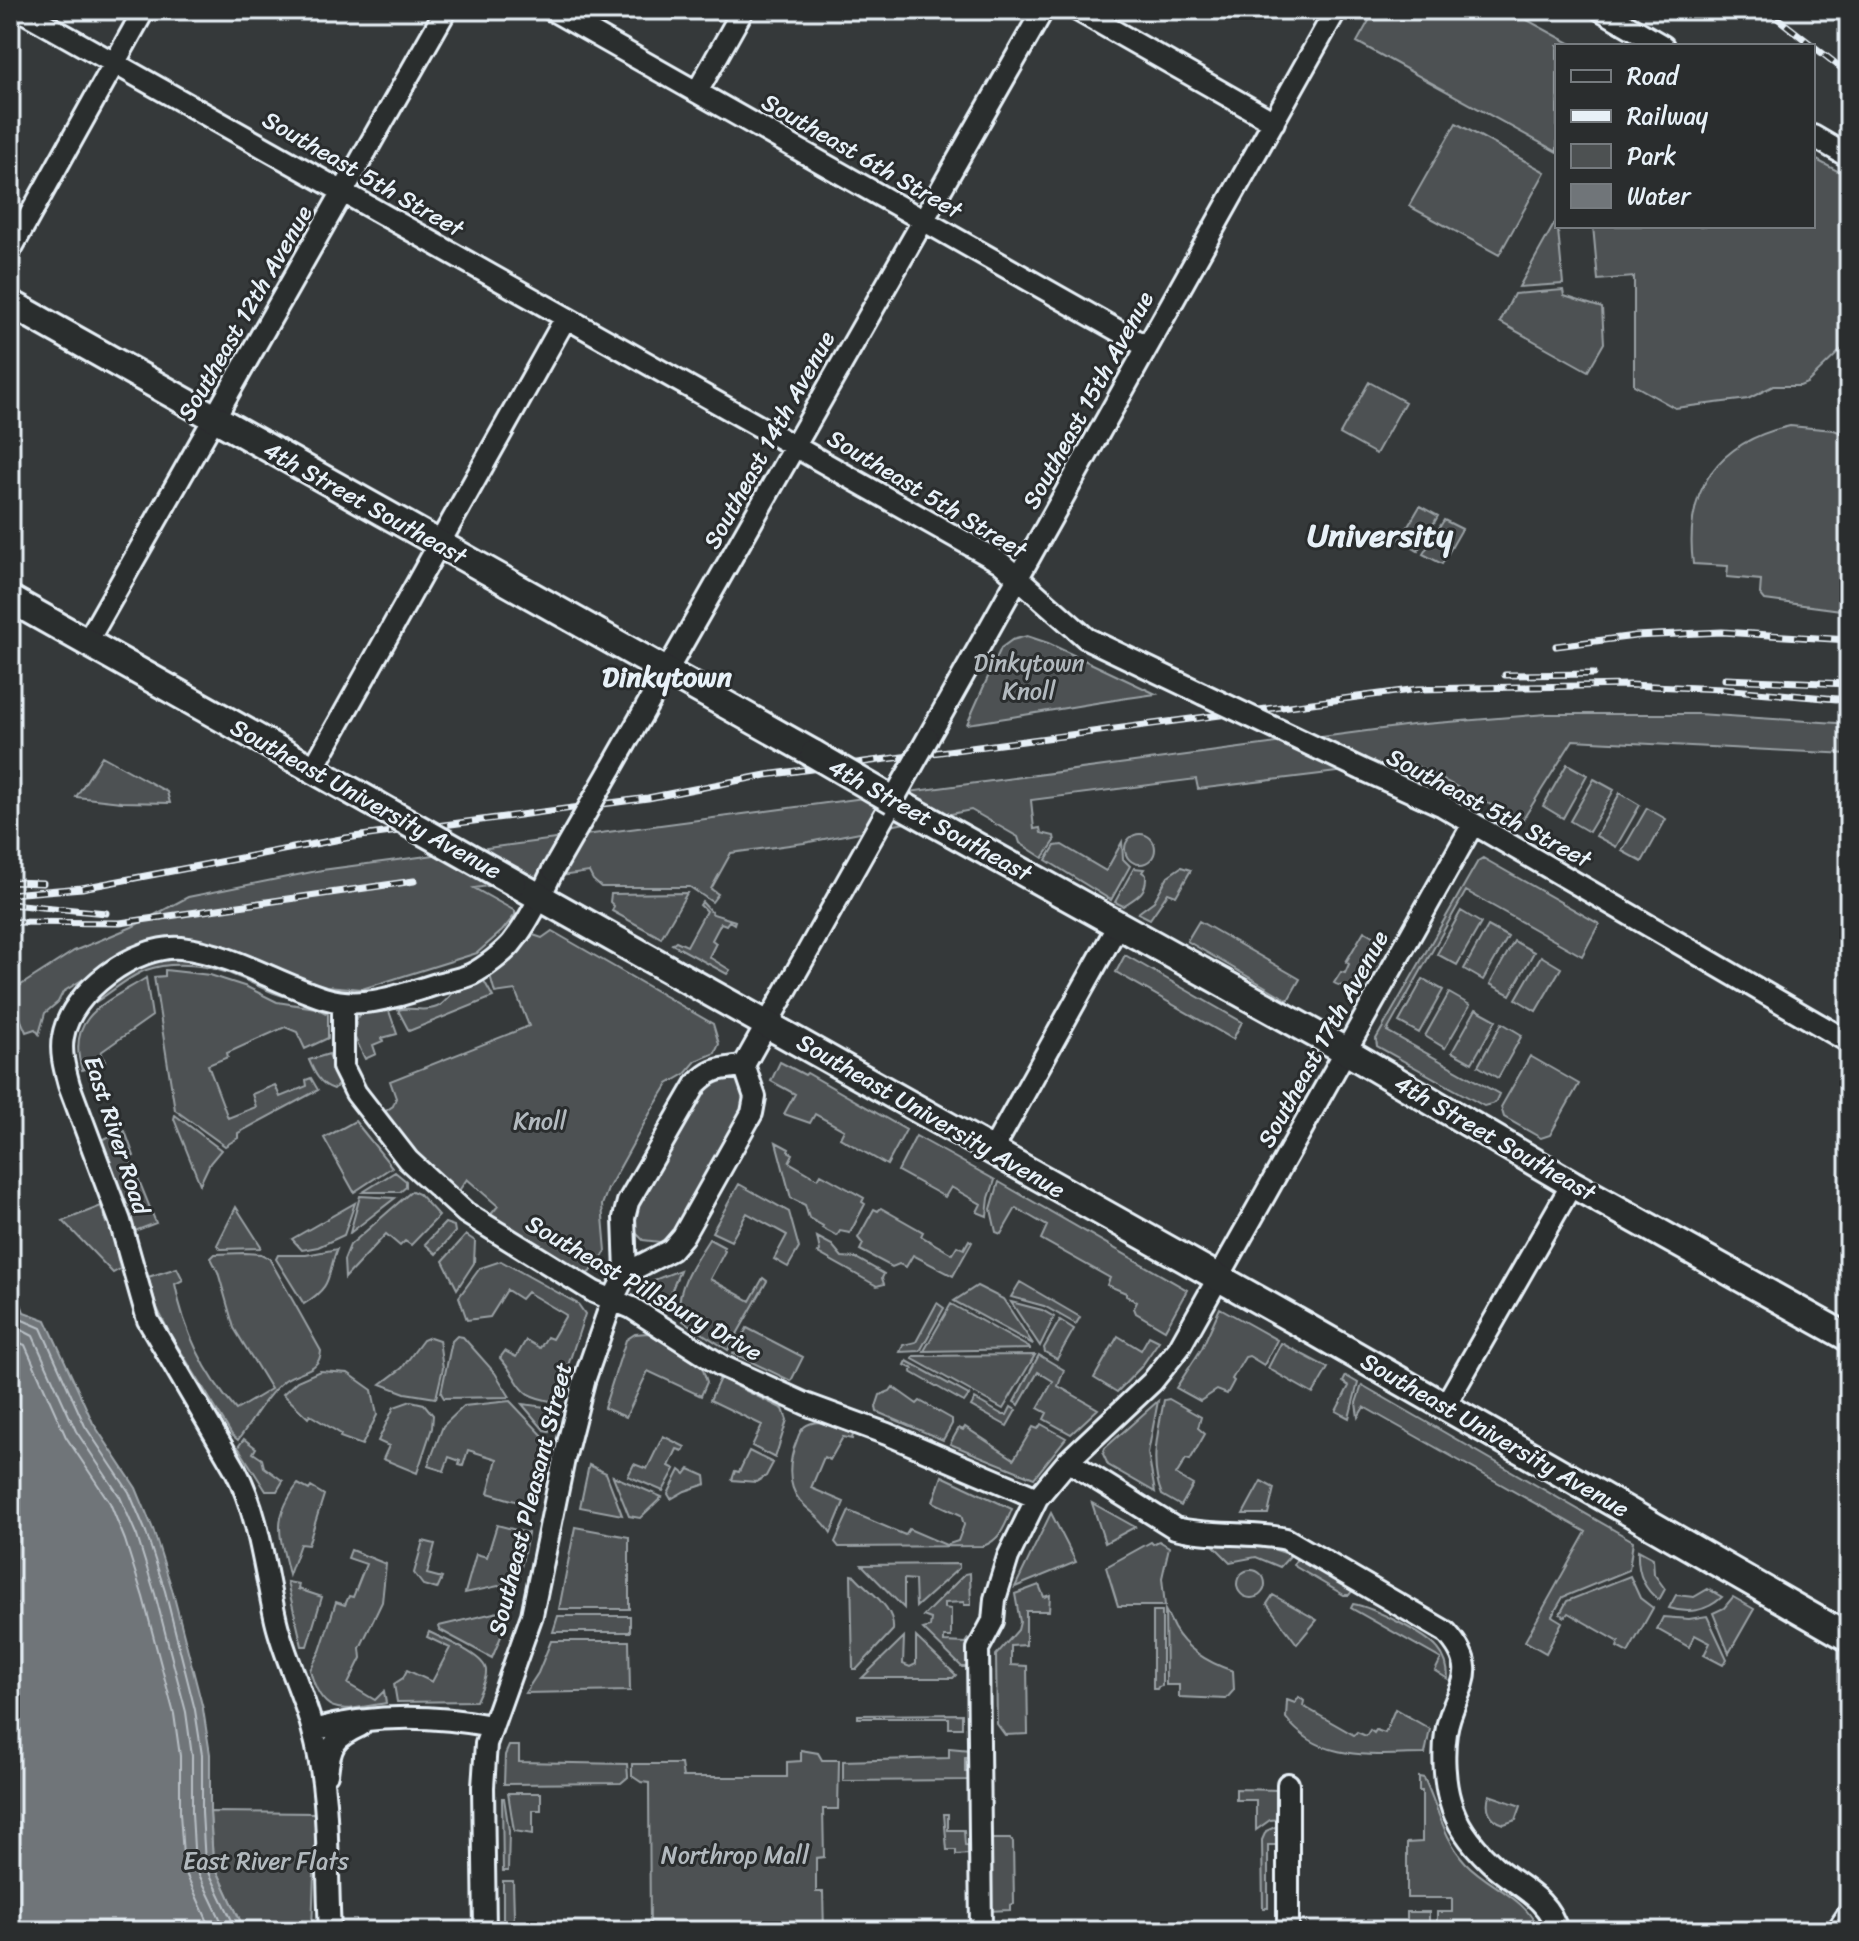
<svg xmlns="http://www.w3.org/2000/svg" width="1859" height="1941" viewBox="0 0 1859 1941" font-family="Sriracha,sans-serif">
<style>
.green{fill:#4d5152;stroke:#9aa1a5;stroke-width:2}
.water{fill:#707579;stroke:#a0a7ac;stroke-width:2}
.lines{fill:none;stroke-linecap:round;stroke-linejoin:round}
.shore{stroke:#b8bfc5;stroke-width:2}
.minor-casing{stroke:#e8f1f8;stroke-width:26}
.major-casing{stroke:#e8f1f8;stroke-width:32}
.minor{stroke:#2a2d2e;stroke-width:20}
.major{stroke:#2a2d2e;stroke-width:26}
.rail-casing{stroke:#e8f1f8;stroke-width:7}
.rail{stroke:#2a2d2e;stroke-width:4;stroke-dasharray:12;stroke-linecap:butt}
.minor-bridge-casing{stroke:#e8f1f8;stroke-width:26;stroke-linecap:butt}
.major-bridge-casing{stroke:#e8f1f8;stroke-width:32;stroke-linecap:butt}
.minor-bridge{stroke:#2a2d2e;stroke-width:20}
.major-bridge{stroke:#2a2d2e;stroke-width:26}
.labels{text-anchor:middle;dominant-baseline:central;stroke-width:6;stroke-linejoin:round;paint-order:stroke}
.street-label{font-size:24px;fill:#e8f1f8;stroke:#2a2d2e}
.park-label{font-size:24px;fill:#b2b9be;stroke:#2a2d2e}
.quarter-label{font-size:28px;font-weight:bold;fill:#e8f1f8;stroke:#2a2d2e}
.district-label{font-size:32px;font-weight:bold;fill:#e8f1f8;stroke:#2a2d2e}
</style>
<rect width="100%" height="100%" fill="#35393a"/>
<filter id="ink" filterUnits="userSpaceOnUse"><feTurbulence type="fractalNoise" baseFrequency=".0125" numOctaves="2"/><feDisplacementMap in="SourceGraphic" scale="16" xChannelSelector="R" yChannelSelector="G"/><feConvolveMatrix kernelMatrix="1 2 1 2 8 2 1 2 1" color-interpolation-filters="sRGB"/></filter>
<g filter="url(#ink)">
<path class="green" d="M1375 10H1509L1575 46H1557V152L1357 42Z
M1456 123 1545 172 1499 255 1409 206Z
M1813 158 1849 177V332L1844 347 1807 383 1800 386H1773L1748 399 1675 408 1634 385V277L1598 280 1593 226H1813Z
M1557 219 1563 284 1519 287Z
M1563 290 1564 296 1602 308 1604 343 1588 371 1500 322 1514 294Z
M1369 382 1405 402 1376 454 1340 434Z
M1790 426 1834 430 1849 436V479H1845L1844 484 1849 485V611L1765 600 1760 594 1761 580 1727 577 1728 566 1693 564C1684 490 1717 442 1790 426Z
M1420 506 1438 516 1418 551 1400 540Z
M1444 520 1462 529 1442 564 1423 554Z
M1027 636 1048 643 1156 694C1093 702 1031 715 967 724L1001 648 1012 640Z
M1547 714H1698L1837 723 1849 725V754L1573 740 1522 821 1411 763 1198 789 1196 779 1031 800 1034 829 1040 828 1041 833 1054 836 1055 841 1043 858 1020 843 1018 837 971 810 804 843 731 853 711 889 718 894 712 902 690 887H601L593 880 589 872 474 888 515 911V915L502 931 477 953 362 989 327 986 325 990 206 944 101 968 63 992 58 1002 45 1013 39 1034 35 1029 26 1032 20 1018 10 1023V993L18 987 74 951 132 927 188 897 322 870 1412 725Z
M102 756 167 792 170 803 121 802 76 797Z
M1567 764 1587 775 1563 818 1543 806Z
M1594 779 1614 790 1589 832 1570 821Z
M1620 793 1640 805 1616 847 1596 836Z
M1647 808 1666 819 1642 862 1622 851Z
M1125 849a15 15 0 1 1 30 0a15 15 0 1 1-30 0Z
M1122 842 1123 859 1130 866 1111 900 1046 860 1055 846 1062 845 1106 871Z
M1483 858 1599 924 1582 956 1466 891 1387 1031 1499 1094 1495 1103 1484 1106 1377 1046 1376 1039 1478 861Z
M1181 867 1191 870 1176 896 1168 893 1150 919 1138 913 1154 901 1168 876Z
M1134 868 1144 869 1142 872 1146 875C1147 893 1137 897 1123 906L1115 902Z
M687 893 661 938 612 911 614 906 610 902 611 894Z
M702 902 713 914 735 921 734 924 729 921 726 925 721 923 712 940 716 943 709 957 730 970 727 974 672 944 676 941 687 946 706 911 700 905Z
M1461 911 1481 923 1457 965 1437 954Z
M1199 921 1300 979 1288 1000 1187 941Z
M1488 926 1508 937 1483 980 1464 969Z
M552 931 713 1024 719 1044 715 1053 696 1061 685 1074 668 1084 650 1113 608 1189 602 1205 606 1251 596 1267 583 1277 488 1218 498 1206 467 1179 456 1195 428 1170 380 1115 393 1106 396 1098 390 1081 529 1026 515 990 495 993 490 975 533 935 542 938Z
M1364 931 1383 942 1356 989C1348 985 1342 988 1334 983L1341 972 1345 973 1349 964 1346 962Z
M1514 941 1534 952 1510 995 1490 984Z
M1125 955 1242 1022 1233 1039 1116 972Z
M157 956 206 959 303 1000C279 998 260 986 238 977 211 965 174 960 146 970 125 978 107 997 87 1007L111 979Z
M1541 956 1561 968 1536 1011 1516 999Z
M165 970 210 975 247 987 277 1002 316 1008 328 1014V1038L305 1049 297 1032 285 1027 227 1053 228 1057 208 1065 228 1118 256 1107 252 1094 275 1085 280 1097 307 1086 306 1080 311 1078 318 1090 238 1133V1138L225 1146 175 1110 154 977 165 976Z
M146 978 152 1016 101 1052 105 1061 82 1070C65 1016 107 1002 146 978Z
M483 979 493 997 409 1031 398 1010C411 1006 423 1013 437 1007 446 1003 450 994 457 989 465 984 475 982 483 979Z
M1423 979 1443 990 1419 1033 1399 1022Z
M1449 993 1470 1005 1445 1048 1425 1036Z
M1476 1009 1496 1020 1472 1063 1452 1052Z
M389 1011 397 1034 382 1038 383 1041 373 1045 376 1054 365 1059 355 1038 356 1018 365 1013Z
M1502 1023 1522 1035 1498 1078 1478 1066Z
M329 1054 339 1084 334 1089C320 1085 314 1072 309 1060Z
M1530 1056 1579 1084 1550 1135 1541 1138 1504 1117 1501 1107Z
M780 1062 805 1075 807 1073 906 1130 887 1165 840 1138 844 1130 815 1114 810 1123 784 1114 795 1094 771 1081Z
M732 1076C742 1083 747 1094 743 1106L672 1234 660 1242 643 1240 634 1231 632 1215 707 1081Z
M175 1115 221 1150 210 1163 200 1184 174 1119Z
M355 1121 392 1167 354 1192 324 1138Z
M125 1131 134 1156 130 1158 156 1223 135 1231 100 1140Z
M916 1136 995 1180 989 1198 987 1216 977 1212 981 1204 951 1187 945 1197 898 1171Z
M776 1142 789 1149 788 1151 793 1154 789 1162 818 1179 821 1174 864 1198 862 1202 865 1204 850 1233 840 1231 837 1236 822 1228 823 1226 809 1218 805 1205 791 1198Z
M395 1172 406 1181V1187L400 1192H363Z
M999 1182 1187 1290 1165 1330 1136 1313 1134 1308 1137 1302 1126 1296V1293L1107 1285 1110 1278 1041 1239 1047 1226 1016 1208 1001 1234 996 1232 991 1209Z
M739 1184 789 1212 799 1248 788 1267 774 1259 787 1235 747 1213 731 1241 712 1232Z
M412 1191 419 1194 439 1216 411 1245 405 1241 400 1246 386 1234 345 1278 344 1260 350 1245Z
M360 1196 395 1198 350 1233Z
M355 1203 344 1235 318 1247 302 1250 292 1239Z
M101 1206 106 1223 110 1222 120 1269 113 1273 63 1221Z
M236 1207 261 1246 260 1248 221 1249 217 1245Z
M881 1208 923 1232 921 1236 952 1254 957 1246 964 1249 969 1240 972 1242 953 1276 913 1255 906 1267 899 1264 892 1267 860 1250 863 1244 858 1238 874 1209 878 1211Z
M445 1223 454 1226 455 1232 436 1254 425 1244Z
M466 1235 475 1241 474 1263 457 1289 443 1261Z
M817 1237 832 1245 842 1257 856 1258 884 1274 882 1278 884 1284 877 1286 818 1253 820 1251Z
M709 1239 724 1247 723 1249 725 1251 710 1279 750 1301 763 1278 767 1281 728 1350 683 1321 686 1315 679 1311C678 1284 695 1262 709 1239Z
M337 1249C326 1277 334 1285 304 1304L276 1259 278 1255H306Z
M245 1253 261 1254 269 1258 321 1351C320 1372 299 1370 285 1380 266 1395 253 1420 238 1440L232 1435 169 1332 157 1308 148 1277 177 1268 183 1280 175 1284C184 1331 205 1374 236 1410L271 1389 234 1328 218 1272 211 1258 215 1254Z
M501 1261 578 1304 585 1314 556 1402C513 1395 526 1387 500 1358L505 1351 516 1357 526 1340 540 1348 547 1337 552 1339 566 1315 527 1292 521 1299 507 1290 490 1317 467 1320 459 1297 480 1268Z
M680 1270 665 1307 647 1296 654 1280Z
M1020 1282 1080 1317 1076 1324 1044 1306 1011 1297Z
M977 1286 1003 1299 1033 1344 954 1301Z
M1011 1302 1042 1310 1054 1317 1040 1346Z
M937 1303 944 1308 920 1351 900 1352 903 1345 916 1342Z
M951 1304 1030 1348V1349L924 1351Z
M1220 1308 1277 1340 1264 1365 1249 1356 1245 1357 1232 1379 1234 1381 1227 1394 1217 1390 1200 1401 1176 1388 1202 1348Z
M1060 1320 1074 1329 1057 1359 1045 1352 1044 1348Z
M747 1328 803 1357 791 1381 733 1353Z
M648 1333 702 1367 707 1382 701 1396 648 1371 626 1417 604 1408 626 1340 635 1334Z
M457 1336 463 1337 495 1373 510 1397 444 1398 441 1393 452 1341Z
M1118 1336 1141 1350 1149 1336 1159 1341 1141 1367 1117 1392 1094 1378Z
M430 1337 439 1340 443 1368 436 1398 405 1393 381 1384 402 1368 423 1340Z
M1281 1343 1328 1368 1313 1394 1268 1368Z
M1035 1355 1003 1409 913 1359 914 1356Z
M1039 1355 1064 1370 1058 1386 1098 1409 1071 1434 1044 1419 1047 1413 1038 1408 1053 1381 1038 1372 1019 1405 1014 1402Z
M907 1361 969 1395 964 1402 911 1372 913 1369 905 1365Z
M320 1371 348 1373 372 1390 377 1415 362 1445 340 1437 341 1434 310 1415 308 1418 283 1394 297 1381Z
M1346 1376 1358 1383 1349 1418 1336 1411 1349 1386 1343 1382Z
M720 1378 783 1409 787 1420 775 1458 752 1446 762 1425 710 1400Z
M1362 1385 1633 1541 1629 1570 1563 1597 1552 1616 1562 1622 1546 1653 1525 1641 1586 1532 1364 1407 1358 1417 1356 1403Z
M893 1387 917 1404 920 1401 952 1419V1424L943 1440 877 1412 876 1407 880 1395 890 1391Z
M975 1399 1003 1415H1007L1011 1407 1016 1410 1007 1426 971 1406Z
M1169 1399 1201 1417 1198 1428 1205 1434 1190 1460 1186 1459 1176 1475 1193 1485 1181 1506 1162 1495C1149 1463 1158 1433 1164 1400Z
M411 1401 424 1404 433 1415 432 1428 417 1473 383 1459 389 1446 378 1441 394 1407Z
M510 1401 547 1440 532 1506 488 1493 497 1459 468 1450 463 1466 459 1465 460 1461 449 1457 444 1471 428 1466 443 1426 464 1406Z
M1158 1401 1148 1453 1155 1492 1108 1465 1103 1454 1105 1448Z
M522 1404 554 1408 549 1431 544 1430Z
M819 1422 853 1434 852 1439 843 1437 830 1460 824 1457 811 1488 844 1502 831 1533C823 1519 810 1512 800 1501 786 1484 789 1459 797 1440 801 1427 806 1423 819 1422Z
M1041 1424 1066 1438 1034 1478 950 1444 959 1428 963 1430 965 1427 1014 1459 1033 1427 1038 1429Z
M663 1436 685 1447 683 1451 677 1449 669 1466 675 1469 663 1491 628 1476 634 1464 647 1469Z
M244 1439 256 1448 253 1453 262 1459 264 1467 283 1481 277 1491H266L238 1447Z
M749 1451 773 1463 766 1476 756 1482 732 1480 735 1471 739 1472Z
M589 1465 606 1473 622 1515 580 1507Z
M689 1469 705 1476 706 1484 685 1491 671 1499 668 1494 680 1470 685 1474Z
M613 1476 662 1497 640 1518 629 1516Z
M942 1476 1012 1509C1005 1525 1001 1540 983 1546L839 1547 835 1542 849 1511 905 1535 909 1529 946 1545 958 1541 964 1525 961 1515 933 1502Z
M1261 1481 1274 1488 1268 1514H1243Z
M298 1484 309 1490 311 1487 324 1495 308 1545 300 1544 289 1575C280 1535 271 1520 298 1484Z
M1092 1503 1135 1527 1105 1543Z
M1051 1513 1076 1562 1015 1587Z
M497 1525 528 1533 518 1582 465 1593 476 1554 487 1557Z
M575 1527 629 1537V1609H559Z
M423 1541 435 1544 427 1574 442 1578 437 1589 423 1585 414 1573Z
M1159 1541 1169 1547 1162 1578 1165 1606H1118L1106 1567 1151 1542 1153 1544Z
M1212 1544 1270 1548 1291 1555 1280 1567 1256 1557 1230 1562Z
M351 1550 386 1564 382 1602 360 1648 361 1658 348 1684 375 1700 384 1691 386 1703C343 1710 323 1720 310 1670L320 1651 336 1602 345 1605 349 1596 353 1597 366 1564 348 1558Z
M1638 1550 1653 1558 1654 1574 1665 1589 1659 1600C1642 1588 1637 1570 1638 1550Z
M1297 1558 1305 1562 1353 1590 1349 1595H1344L1296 1567 1294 1564Z
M959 1564V1568L916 1607 915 1580 904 1579V1608L862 1565Z
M1237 1584a14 14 0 1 1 28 0a14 14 0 1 1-28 0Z
M970 1573 971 1605H964V1602L944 1603V1608L951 1609V1637H944V1642L965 1643 967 1640V1667H962L923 1629 930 1627 931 1619 923 1616 965 1574Z
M851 1575 855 1576C870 1593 895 1607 893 1630L857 1669H853Z
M1630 1576 1640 1598 1653 1608 1628 1653 1617 1647 1619 1642 1568 1613 1565 1617 1560 1614 1567 1601Z
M287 1582 299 1584 298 1589 322 1597 307 1646H302Z
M1039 1585 1044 1597 1050 1595 1049 1611H1026V1645L1011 1646V1665L1027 1666 1028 1734 1005 1735 997 1724 996 1655 1018 1630 1020 1622 1015 1594Z
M1708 1589 1722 1597C1707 1611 1688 1614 1669 1608L1676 1595 1694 1597Z
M1273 1595 1317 1620 1297 1644 1267 1604Z
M1733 1597 1754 1609 1729 1653 1713 1613 1724 1608Z
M1353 1604C1372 1607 1426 1634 1438 1649 1446 1658 1448 1668 1448 1679L1435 1671 1441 1659 1351 1608Z
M1165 1610C1168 1615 1171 1622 1174 1628 1187 1651 1209 1663 1233 1671L1234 1690 1226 1699 1179 1697V1685H1166Z
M502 1611 510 1615 492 1658 440 1630 439 1626Z
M1153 1611H1162V1686L1158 1687 1157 1689H1153Z
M558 1616H630V1632H553Z
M1707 1616 1727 1659 1723 1665 1704 1655 1710 1643 1695 1635 1689 1647 1657 1629 1663 1617 1689 1619Z
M429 1632C441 1638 486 1656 486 1671 487 1680 479 1693 476 1701L397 1702 394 1684 403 1678 407 1670 432 1682 450 1648 427 1637Z
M904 1637 903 1664 910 1667 916 1664V1637L956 1675 953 1678H862Z
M551 1641H629L630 1691 525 1693 538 1673Z
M1299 1697 1304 1701 1303 1706 1354 1735 1357 1732 1366 1736 1370 1730 1374 1733 1376 1730 1385 1733 1395 1709 1430 1729 1425 1754C1374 1754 1321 1764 1286 1718L1287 1700 1295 1703Z
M962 1714V1728H949V1718H858V1715Z
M509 1746H519V1762L627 1764 628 1777 621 1783 504 1784 505 1755Z
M949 1748 970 1750V1757L965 1758V1772H970L968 1780 843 1781V1761L949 1758Z
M801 1750 818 1753 822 1760H839L838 1809H823L824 1857 816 1858V1892H823L824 1931H650L649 1783 641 1782 632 1776V1764H681L683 1777H787V1762L801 1761Z
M1419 1777 1424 1778C1438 1807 1443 1838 1466 1863 1490 1888 1526 1897 1539 1931H1437V1912H1452V1898H1407V1843L1422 1842V1791H1419Z
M1236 1789 1279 1790 1281 1819 1270 1820 1256 1830V1800H1236Z
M508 1793H541V1810H533V1834L514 1831Z
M1489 1795 1521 1806 1516 1820 1504 1824C1490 1820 1485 1809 1489 1795Z
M502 1798H504L509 1831 508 1871H503Z
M210 1812 316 1813 312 1931H245L213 1862Z
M944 1814H948V1830H964L965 1845 969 1846V1854L956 1855V1850H947Z
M1275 1827H1282V1845H1268V1908H1263L1262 1840 1266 1831Z
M988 1839H1010L1013 1842 1014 1904 1010 1905V1910L988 1911V1898H992V1847L987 1846Z
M503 1881H513L514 1916 511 1931H503Z
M1407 1912H1429V1931H1407Z"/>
<path class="water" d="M10 1288 17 1293 24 1312 46 1320 93 1423 136 1488 153 1529 172 1589 203 1709 210 1754V1812L213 1862 245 1931H10Z"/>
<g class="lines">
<path class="shore" d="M10 1298 18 1318 41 1328 85 1426 129 1492 146 1532 165 1591 195 1710 202 1755V1812L205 1864 237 1931
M10 1324 33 1336 76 1431 120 1497 137 1536 155 1594 186 1712 192 1756V1813L195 1866 226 1931
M10 1339 25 1345 66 1437 110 1503 125 1540 143 1597 174 1714 180 1756V1813L184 1869 212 1931"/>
<g class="minor-casing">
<path id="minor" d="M20 10 1000 562 1086 638 1203 694
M552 10 1147 347
M1077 10 1274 122
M1601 10 1663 46
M697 92 743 10
M1813 136 1849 157
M10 251 144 10
M87 642 446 10
M928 738 1336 10
M313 769 565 319
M611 769 1043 10
M1361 769 1443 806 1849 1042
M343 1003V1067L356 1093 408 1160 466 1213 594 1292 632 1308 722 1366 808 1405 887 1434 1037 1498
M744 1065 893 800
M992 1151 1118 925
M626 1273 671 1250 683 1236 752 1113 755 1097 744 1065
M1445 1406 1572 1184
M1068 1461 1175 1528C1211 1537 1249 1531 1286 1539L1446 1632C1486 1676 1452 1689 1446 1733 1443 1753 1444 1781 1450 1801 1456 1824 1473 1846 1490 1862 1514 1886 1548 1895 1557 1931
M313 1730C372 1714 433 1715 492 1726
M327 1774C330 1745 334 1738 360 1726
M330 1931C326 1864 331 1796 313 1731 304 1694 285 1659 276 1621 264 1569 260 1517 235 1469L148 1320 120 1221 69 1085C65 1070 60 1053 63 1037 70 992 136 944 181 948 233 954 276 983 324 998 363 1010 400 995 437 984 448 981 462 979 472 974 484 968 502 954 511 944 529 922 541 895 553 870
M485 1931 483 1787 486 1744 532 1615 564 1459 584 1381 612 1301 626 1273 624 1218 628 1202 697 1083C715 1065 722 1071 744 1065
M981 1931 978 1649 993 1621 995 1599 1008 1557 1037 1498 1068 1461 1152 1382 1179 1348 1473 824
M1288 1931V1784
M1837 1931 1849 1913"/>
</g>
<g class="major-casing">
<path id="major" d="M10 303 814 754
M10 599 375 804
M893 800 1346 1051 1572 1184 1849 1338
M513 882 1303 1325 1849 1638"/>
</g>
<use href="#minor" class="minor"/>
<use href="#major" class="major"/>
<g class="rail-casing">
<path id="rail" d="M1767 10 1849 74
M1556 646 1635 636 1722 632 1849 640
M1505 675 1593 674
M1725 679 1849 684
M10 882 43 883
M10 894 82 888 346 838 648 798 766 775 1418 689 1629 685 1721 689 1849 700
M10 904 106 913
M10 922 120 923 414 881"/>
</g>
<use href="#rail" class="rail"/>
<g class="minor-bridge-casing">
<path id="minor-bridge" d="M1203 694 1361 769
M893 800 928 738
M553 870 611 769"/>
</g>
<g class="major-bridge-casing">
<path id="major-bridge" d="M814 754 893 800
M375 804 513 882"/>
</g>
<use href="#minor-bridge" class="minor-bridge"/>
<use href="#major-bridge" class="major-bridge"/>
</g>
</g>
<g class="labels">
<g class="street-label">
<text transform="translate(862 156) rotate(30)">Southeast 6th Street</text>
<text transform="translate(363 174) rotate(30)">Southeast 5th Street</text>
<text transform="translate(245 313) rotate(-60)">Southeast 12th Avenue</text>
<text transform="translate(1088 400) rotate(-61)">Southeast 15th Avenue</text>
<text transform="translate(769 440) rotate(-61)">Southeast 14th Avenue</text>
<text transform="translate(927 494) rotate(31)">Southeast 5th Street</text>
<text transform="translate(365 503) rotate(29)">4th Street Southeast</text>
<text transform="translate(366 799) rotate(29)">Southeast University Avenue</text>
<text transform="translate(1489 808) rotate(28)">Southeast 5th Street</text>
<text transform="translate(930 820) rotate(29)">4th Street Southeast</text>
<text transform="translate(1323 1039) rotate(-61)">Southeast 17th Avenue</text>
<text transform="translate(931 1116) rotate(30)">Southeast University Avenue</text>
<text transform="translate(117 1135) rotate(72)">East River Road</text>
<text transform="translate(1495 1138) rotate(30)">4th Street Southeast</text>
<text transform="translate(644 1288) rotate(30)">Southeast Pillsbury Drive</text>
<text transform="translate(1495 1435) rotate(30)">Southeast University Avenue</text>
<text transform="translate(530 1499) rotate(-76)">Southeast Pleasant Street</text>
</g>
<g class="park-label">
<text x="1029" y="663">Dinkytown<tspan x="1029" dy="28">Knoll</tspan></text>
<text x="540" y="1121">Knoll</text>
<text x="735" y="1855">Northrop Mall</text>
<text x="266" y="1861">East River Flats</text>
</g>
<g class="quarter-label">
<text x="667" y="676">Dinkytown</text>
</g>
<g class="district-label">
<text x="1380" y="535">University</text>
</g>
</g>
<rect width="1859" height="1941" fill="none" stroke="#2a2d2e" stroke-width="40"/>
<rect x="20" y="20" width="1819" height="1901" fill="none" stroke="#e8f1f8" stroke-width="3" filter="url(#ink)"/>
<rect x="1555" y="44" width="260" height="184" fill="#2a2d2e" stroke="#767b7f" stroke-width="2"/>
<rect x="1571" y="70" width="40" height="12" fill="#2a2d2e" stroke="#767b7f" stroke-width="2"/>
<text x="1627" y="84" font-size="24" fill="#e8f1f8">Road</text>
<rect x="1571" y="110" width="40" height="12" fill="#e8f1f8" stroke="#767b7f" stroke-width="2"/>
<text x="1627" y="124" font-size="24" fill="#e8f1f8">Railway</text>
<rect x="1571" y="144" width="40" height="24" fill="#4d5152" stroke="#767b7f" stroke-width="2"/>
<text x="1627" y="164" font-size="24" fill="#e8f1f8">Park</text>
<rect x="1571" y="184" width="40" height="24" fill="#707579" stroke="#767b7f" stroke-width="2"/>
<text x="1627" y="204" font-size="24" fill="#e8f1f8">Water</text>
</svg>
